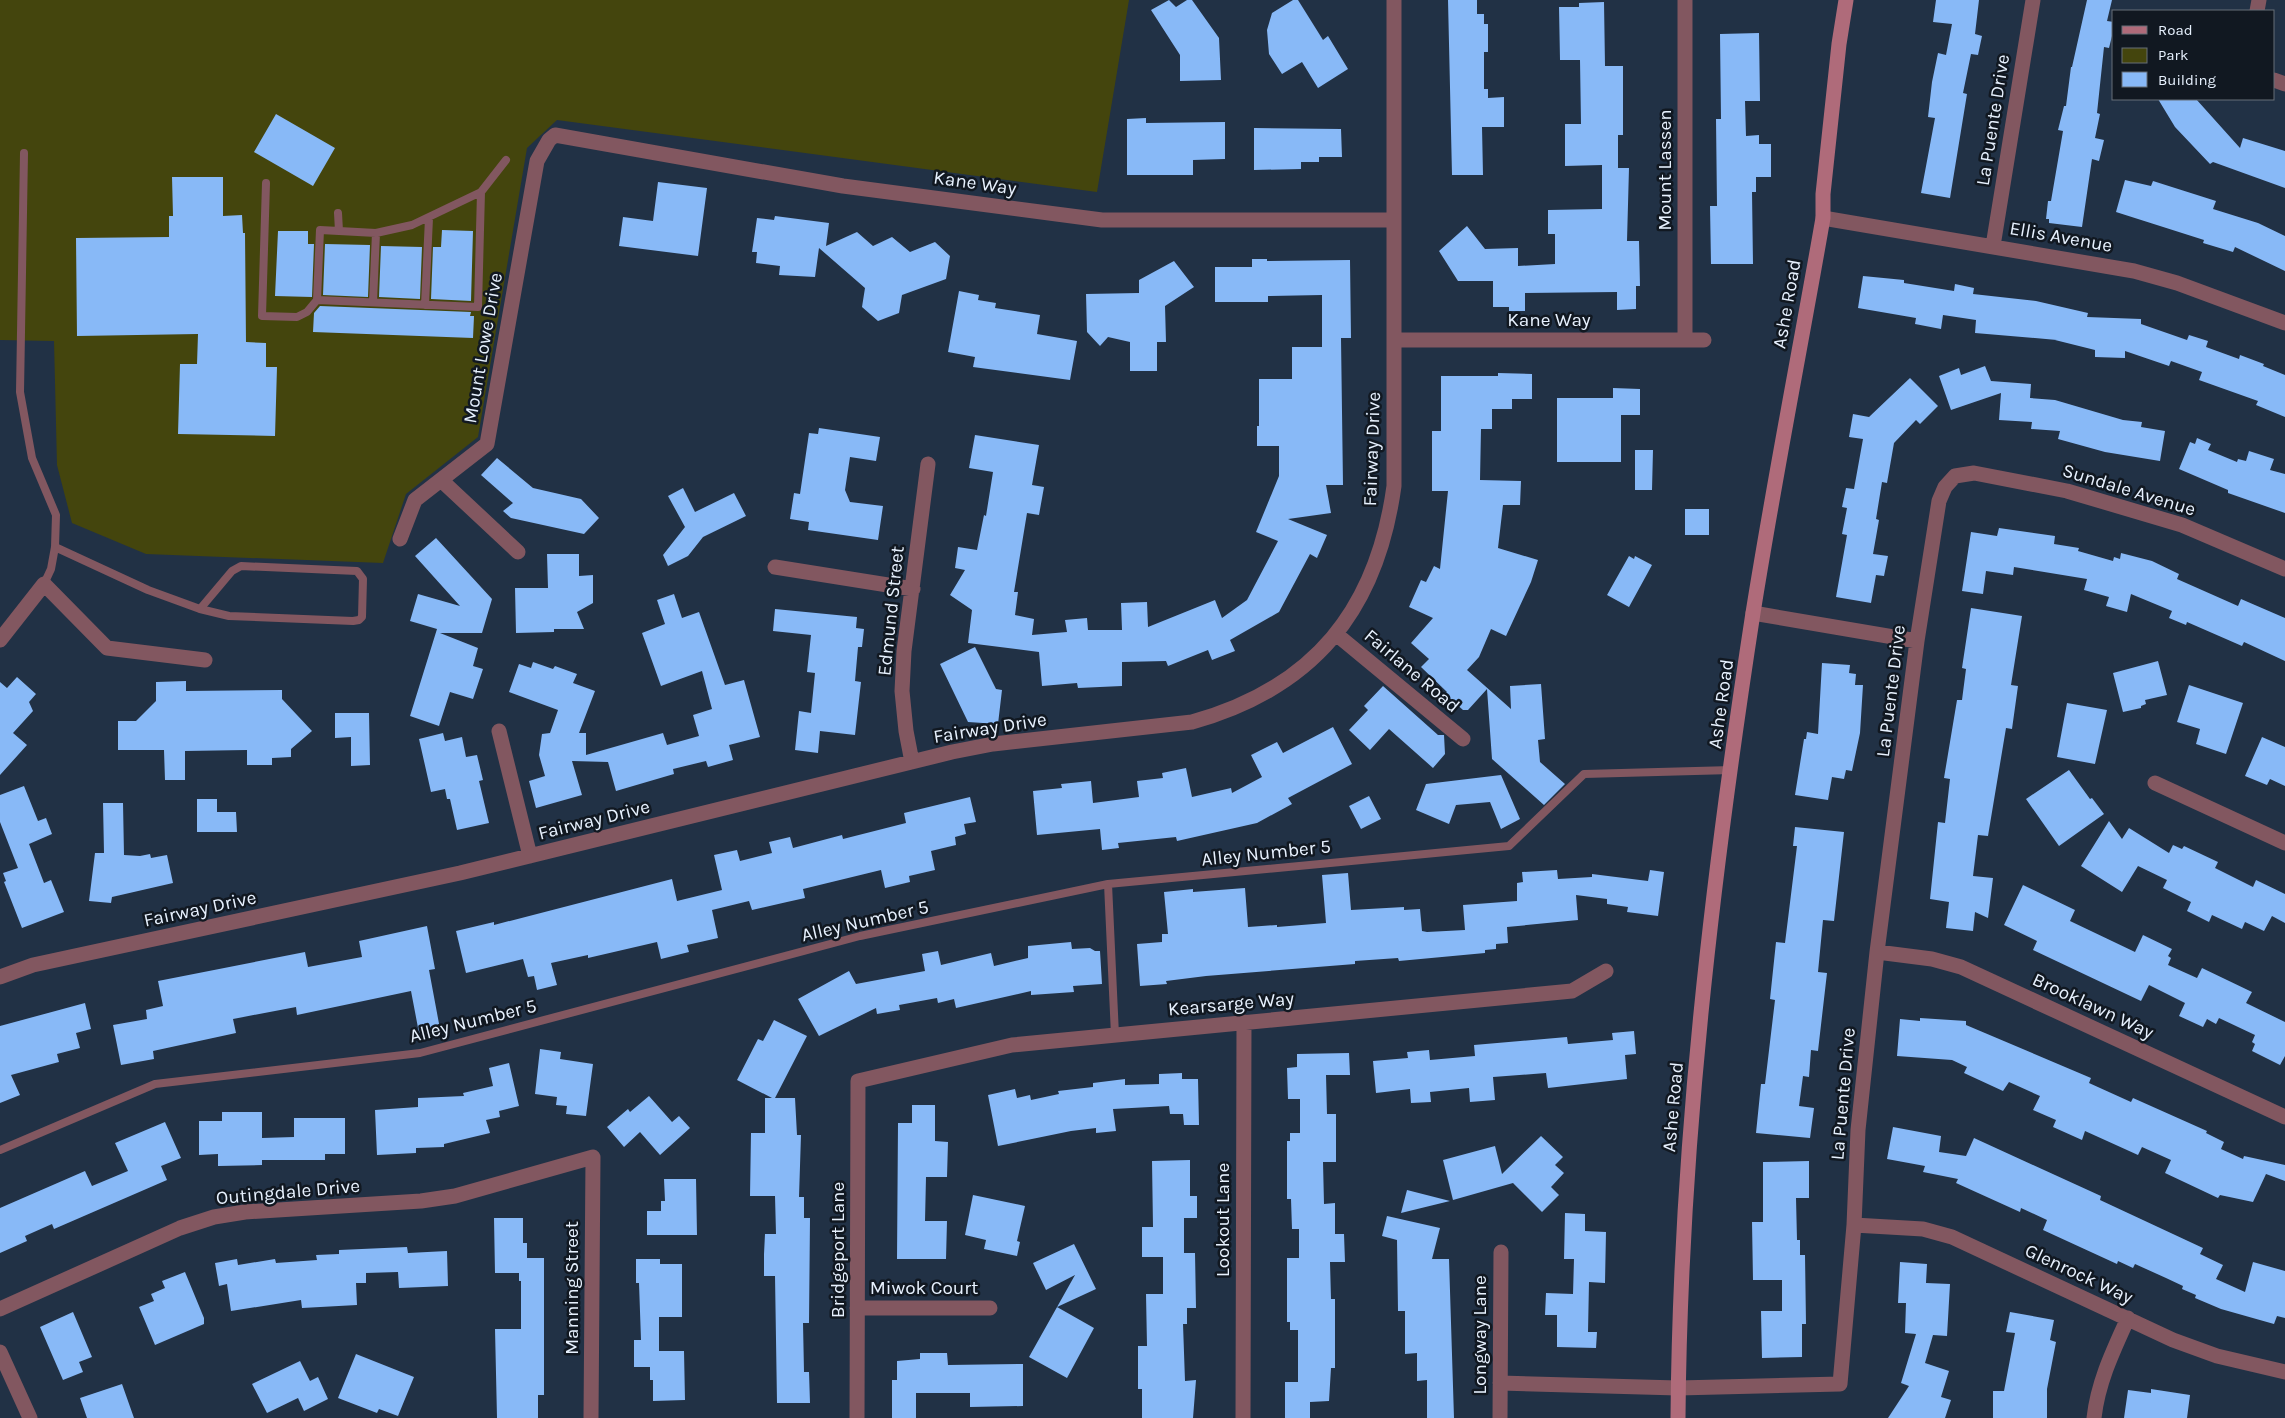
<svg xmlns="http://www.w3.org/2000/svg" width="2285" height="1418" viewBox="0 0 2285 1418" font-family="Karla,sans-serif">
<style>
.green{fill:#44450d}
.building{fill:#88b9f7}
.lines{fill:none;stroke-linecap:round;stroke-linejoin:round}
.lane{stroke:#825760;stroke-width:8}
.street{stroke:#825760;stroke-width:15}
.secondary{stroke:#af6b7a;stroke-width:15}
.labels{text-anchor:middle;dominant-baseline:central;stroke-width:5;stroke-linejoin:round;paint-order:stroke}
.street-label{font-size:19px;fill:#e7f1fe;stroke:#111821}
</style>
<rect width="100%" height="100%" fill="#213145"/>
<path class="green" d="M0 0H1129L1097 192 557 120 527 148 478 437 406 494 383 563 146 554 72 523 57 465 54 341 0 340Z"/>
<path class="building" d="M1169 0 1176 7 1187 0H1192L1219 38 1221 80 1180 81V55L1151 10Z
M1293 0H1298L1323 40 1328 36 1348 69 1318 88 1302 62 1282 74 1269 54 1267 30 1272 13Z
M1448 0H1477V14H1484V24H1488V52H1484V89H1488V98L1504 97V127H1482L1483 175H1452Z
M1936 0H1979L1975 34 1982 36 1978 55 1971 54 1963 93 1967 94 1950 198 1921 193 1935 118 1928 117 1932 82 1938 53 1946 55 1952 24 1933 22Z
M2087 0H2112L2107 21 2114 22V28L2109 48 2104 47 2097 113 2100 114 2095 138 2104 140 2099 161 2092 159 2082 227 2049 223V219H2046L2048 201H2051L2063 131 2058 130 2064 106H2066L2071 67H2072Z
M1604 2 1605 66H1623V135H1618V168H1629L1627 241H1639L1640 286H1636V309L1617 310V292L1525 293V311H1509V307H1493V281H1458L1439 251 1467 226 1485 249 1518 248V266L1555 264V234H1548V210L1602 209V165L1565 166V124H1581L1580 60H1560L1559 7H1579V3Z
M1759 33 1760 101H1745L1746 136 1759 135V144H1771V177H1756V192H1752L1753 264H1711L1710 206H1717L1716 119H1721L1720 34Z
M2158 99H2196L2240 148 2243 138 2285 151V188L2213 162 2210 164 2175 127Z
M276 114 335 148 313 186 254 152Z
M1146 118V123L1225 122V159L1193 160V175H1127V119Z
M1254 128 1341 129 1342 157H1319V162H1301V169L1254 170Z
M172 177H223V216L242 215 243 233H245L246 342 266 343V367H277L275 436 178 434 180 364H197L198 334 77 336 76 238 169 237V216H173Z
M2125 180 2151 186 2153 181 2216 201 2213 209 2258 223 2285 236V271L2235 247 2233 252 2203 243 2204 240 2116 212Z
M658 182 707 188 698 256 619 246 623 217 653 221Z
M775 216 829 223 826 246 857 232 873 246 892 237 910 252 935 242 950 256 946 279 902 295 899 313 878 321 862 307 865 288 819 248 815 277 779 275 780 266 756 263 757 252H752L757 218 774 220Z
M442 230 473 231 471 301 431 299 433 247H441Z
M278 231H308V244H314L312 297 275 296Z
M325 244 370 245 368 297 323 295Z
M381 246 422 247 420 299 379 297Z
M1252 259H1267V261L1350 260 1351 338H1341L1343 485H1326L1331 513 1288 519 1327 535 1317 558 1310 554 1279 612 1230 640 1235 651 1212 660 1208 650 1168 666 1166 661 1122 662V686L1078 688 1077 683 1042 686 1039 652 968 643 972 610 950 595 965 570 955 568 958 547 977 550 984 515 986 516 993 472 969 468 975 435 1039 445 1032 485 1044 487 1039 515 1027 513 1014 592H1018L1015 615 1034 619 1032 635 1067 632 1065 620 1087 618 1088 630H1122L1121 603 1147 602 1148 627 1215 600 1222 618 1247 600 1278 541 1256 532 1279 476V446H1257V426H1259V379H1292V347H1322V295L1268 296V302H1215V267H1252Z
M1174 261 1194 287 1165 306 1166 342H1157V371H1130V342L1108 337 1100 346 1087 332 1086 294 1139 293V280Z
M1863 276 1904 280V283L1954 291 1955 284 1974 288 1973 294 2036 301 2088 313 2087 317 2141 319V324L2187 340 2189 335 2208 341 2206 347 2239 359 2240 355 2264 364 2263 366 2285 375V417L2256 405 2258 401 2199 380 2202 372 2171 361 2169 366 2125 351V358L2095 357V350L2055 340H2057L1975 333 1976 320 1943 315 1941 329 1915 324 1916 318 1858 308Z
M959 291 979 295 978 300 996 303 995 308 1040 315 1037 334 1077 341 1070 380 973 367 975 357 948 352Z
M320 306 471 312 470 316H474L473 338 313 332 314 313Z
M1985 366 1991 381 2031 384 2030 398 2055 400 2123 420 2142 422 2141 427 2165 431 2160 461 2105 452 2058 439 2060 431 2031 429 2032 422 1999 420 2001 393 1951 410 1939 376 1959 368 1961 375Z
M1498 373 1532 374V399H1512V409H1492V429H1481L1480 480 1521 481 1520 505H1503L1498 548 1538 560 1531 582 1506 636 1491 629 1479 657 1467 670 1511 709 1510 686 1541 684 1545 739 1538 740 1540 762 1565 784 1544 805 1492 759 1487 689 1468 710H1463L1445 694 1447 692 1421 667 1429 659 1411 643 1433 618 1409 607 1421 580 1426 582 1434 566 1440 569 1448 491H1432V431H1441V376H1498Z
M1910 378 1938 406 1920 424 1916 420 1894 443 1887 483 1882 482 1876 519 1879 520 1873 554 1888 556 1884 576 1876 575 1871 603 1836 597 1847 535 1842 534 1847 508 1842 507 1846 488 1854 489 1863 439 1849 437 1853 414 1869 417Z
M1613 388 1640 389V415H1621V462H1557V398H1613Z
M819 428 880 437 876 461 850 457 845 490 850 502 883 506 878 540 808 530 809 522 790 519 794 493 800 494 809 433 818 434Z
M2197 438 2211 444 2208 450 2237 462 2238 459 2246 461 2249 451 2274 459 2270 470 2285 474V513L2228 493V490L2179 469 2190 442 2195 444Z
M1635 450H1653L1652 490H1635Z
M497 458 533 488 581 499 599 518 584 534 511 518 503 511 513 503 481 475Z
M683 488 695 512 734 493 746 516 703 537 688 556 668 566 663 555 685 527 668 496Z
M1685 509H1709V535H1685Z
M1999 528 2055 536 2054 544 2079 548 2078 551 2113 561 2114 557 2120 559 2121 553 2152 561 2179 574 2177 579 2238 606 2241 599 2285 618V661L2244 642 2242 646 2187 622 2186 625 2169 618 2172 611 2131 594 2127 612 2106 606 2109 597 2084 590 2087 579 2014 567 2013 575 1986 571 1983 594 1962 591 1971 532 1997 536Z
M436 538 492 599 482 633H440L478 648 473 666 483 669 473 699 450 692 439 726 410 716 437 629 410 621 418 594 460 606 415 556Z
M547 554H579V576L593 575V603L577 612 584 629H554V632L516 633 515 588H548Z
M1629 556 1634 559 1635 556 1652 565 1629 607 1607 595Z
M674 594 682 618 699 612 725 685 744 680 760 737 729 745 733 760 708 767 706 761 673 769 674 774 616 791 608 762 572 761 582 795 536 808 529 781 545 776 539 755 542 734 550 733 558 710 509 692 519 664 531 668 533 662 553 669 555 666 577 674 573 683 595 691 579 733H586V755L663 733 667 745 699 736 693 715 712 709 702 671 661 686 642 633 665 624 657 600Z
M1971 608 2022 616 2011 685 2018 686 2012 729 2006 728 1988 836 1978 835 1973 876 1993 878 1988 918 1975 912 1973 931 1946 928 1949 902 1930 899 1938 822 1945 823 1950 779 1944 778 1957 700H1962L1966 669 1962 668Z
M775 609 857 617 856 628 864 629 862 647H858L855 681 861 682 855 735 820 731 818 753 795 750 799 711 811 713 815 673 807 672 811 635 773 631Z
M975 647 996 689 1002 690 998 724 968 722 940 664Z
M2158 661 2167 695 2145 700 2146 704 2141 706V708L2123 712 2113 673Z
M1822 663 1850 665 1849 673 1856 674 1855 685H1863L1860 733 1852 771 1846 770 1844 779 1832 777 1828 800 1795 795 1804 739H1806L1807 732 1818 734Z
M17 677 36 694 29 702 33 711 13 733 27 745 0 775V682L7 688Z
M186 681V691L282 690V699L312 731 291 749V757L272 758V765H247V750L185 751V780H165L164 750H118V721H136L156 701V682Z
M2189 685 2243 703 2226 754 2196 744 2200 729 2177 722Z
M1383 686 1438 735H1444L1445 754 1433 768 1389 729 1370 750 1349 730 1368 710 1364 706Z
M2067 703 2107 710 2095 764 2057 757Z
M335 713H369L370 765 351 766V737L335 738Z
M1333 727 1352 764 1288 798 1292 804 1257 823 1177 841 1176 837 1118 843 1119 848 1102 850 1100 829 1037 835 1033 791 1062 788 1061 784 1091 781 1093 803 1139 797 1137 781 1163 778 1162 773 1186 768 1192 797 1231 788 1232 793 1262 777 1251 755 1277 742 1283 753Z
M443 733 445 741 462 737 466 757 477 755 483 780 479 781 489 823 457 830 450 799H447L445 789 431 792 419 739Z
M2262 737 2285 747V786L2270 779 2267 785 2245 776Z
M2069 770 2090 799 2092 798 2104 814 2059 846 2026 799Z
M1501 775 1520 819 1501 829 1490 802 1456 805 1449 824 1416 810 1426 784Z
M24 786 38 821 46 818 52 834 29 844 44 883 51 880 64 912 22 928 4 882 6 881 3 873 18 868 0 822V795Z
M1369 796 1381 819 1361 829 1349 806Z
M970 797 976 822 964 824 966 834 955 837 956 845 931 851 935 870 909 876 910 882 885 888 881 870 803 889 805 898 787 902 752 910 749 901 712 910 718 938 687 945 689 952 661 959 657 942 588 958V955L551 963 557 985 537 990 534 976 528 977 523 959 466 973 456 931 494 922V925L672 879 677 901 722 890 714 855 737 850 740 861 772 853 769 842 790 837 793 848 842 835 843 839 906 823 904 813Z
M197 799H217V812H236L237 832H197Z
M103 803H123L124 855 140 856 150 854 151 858 167 855 173 883 112 897 111 903 89 901 95 853H104Z
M2109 821 2122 839 2129 828 2169 853 2173 845 2182 849 2184 846 2218 862 2215 868 2253 887 2256 880 2285 894V923L2272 916 2264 931 2245 922 2242 929 2212 915 2209 922 2187 911 2191 902 2163 888 2167 880 2138 866 2122 892 2081 866Z
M1795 827 1844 832 1834 921 1823 920 1818 972 1827 973 1818 1051 1811 1050 1809 1077 1803 1076 1799 1106 1814 1108 1810 1138 1756 1133 1761 1084H1765L1775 1000 1770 999 1776 942 1785 943 1797 846H1793Z
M1557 870 1558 879 1592 877V874L1648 881 1650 870 1664 872 1658 916 1627 912 1628 907 1607 904V899L1576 895 1578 920 1507 927 1508 943 1496 944V949L1485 950V953L1399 961 1398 958 1355 961V964L1206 976 1166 981 1167 984 1140 986 1137 944 1162 942V934H1168L1164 892 1193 889V892L1245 888 1248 927 1277 925V927L1326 923 1322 875 1348 873 1351 910 1404 907V910L1420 909 1422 931 1427 932 1465 930 1463 905 1517 901V883L1523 882 1522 872Z
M2023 885 2075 910 2070 921 2135 952 2143 935 2172 949 2168 956 2171 958 2168 965 2197 978 2202 968 2252 992 2246 1003 2285 1022V1056L2280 1065 2252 1051 2255 1044 2252 1042 2255 1035 2219 1018 2216 1024 2207 1019 2203 1027 2179 1016 2185 1003 2149 985 2141 1001 2033 950 2037 941 2004 925Z
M427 926 435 969 429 970 440 1029 419 1033 411 991 297 1015 296 1007 233 1019 236 1033 153 1051 154 1059 121 1065 113 1025 147 1019 146 1010 163 1006 158 981 305 952 308 967 362 957 359 941Z
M1071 942 1072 949 1090 948 1095 951H1100L1102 984 1073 986 1074 992 1031 995V991L956 1008 954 999 938 1003 937 998 899 1005 900 1010 877 1014 876 1008 819 1036 798 999 849 971 856 984 925 971 922 954 938 951 941 965 991 953 994 966 1028 958V946Z
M85 1003 91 1029 76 1033 80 1048 57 1054 59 1062 11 1075 20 1095 0 1103V1026Z
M1920 1018 1966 1021V1025L2091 1078 2089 1083 2131 1102 2133 1098 2207 1131 2206 1133 2224 1142 2221 1149 2243 1159 2244 1156 2285 1165V1181L2266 1174 2253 1202 2220 1195 2218 1198 2165 1173 2171 1160 2142 1147 2138 1155 2085 1131 2082 1140 2053 1127 2056 1120 2033 1110 2040 1096 2009 1082 2003 1091 1964 1073 1967 1067 1952 1060 1897 1056 1900 1019 1920 1021Z
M774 1020 807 1036 775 1098H795L797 1135H801L799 1197H804V1218H810L809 1323H803L804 1372H809L810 1403H777L775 1276H764V1254L765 1234H776L775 1196H750L751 1133H765V1098H772L737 1080 758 1039 763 1041Z
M1634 1031 1636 1054 1625 1055 1627 1079 1548 1088 1546 1073 1493 1077 1495 1100 1470 1102 1469 1088 1430 1092 1431 1102 1411 1103 1410 1089 1376 1093 1373 1061 1408 1058 1407 1052 1429 1050 1430 1060 1475 1056 1474 1045 1567 1037 1568 1044 1613 1040 1612 1033Z
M540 1049 561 1052 560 1059 593 1064 586 1116 566 1114 567 1106 556 1105 557 1097 535 1094Z
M1349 1053 1350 1075H1326L1327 1114H1336V1162H1323L1324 1204 1335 1203V1234H1344L1345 1262H1330L1331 1299H1335V1368H1331L1329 1401 1310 1402V1418H1285V1382H1298V1330H1290V1322H1287V1258H1299V1229H1292L1291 1199H1287V1141H1290V1133H1300V1099H1288L1287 1068 1297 1067V1054Z
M509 1063 519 1106 499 1111 500 1117 486 1120 490 1133 444 1144V1147L416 1148V1153L377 1155 375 1110 418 1107V1098L464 1096 463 1093 493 1086 489 1068Z
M1182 1073V1079H1198L1199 1125H1184L1183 1114H1170L1169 1106 1113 1109 1116 1131 1096 1133V1128L1071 1131 998 1146 988 1095 1015 1089 1017 1098 1030 1095 1031 1100 1059 1094 1058 1091 1093 1087V1083L1125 1079V1085L1159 1084V1074Z
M649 1096 672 1122 679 1116 690 1128 660 1155 640 1132 624 1147 607 1127 628 1109 630 1112Z
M912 1105H935V1141L948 1142 947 1177H926L925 1221H947L946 1259H897L898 1123H912Z
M222 1112H262V1138L294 1137V1118H345V1154H325V1160H262V1165L218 1166V1154L199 1155V1121H222Z
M165 1122 181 1158 161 1166 167 1180 54 1229 52 1224 25 1236 27 1241 0 1253V1208L85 1171 92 1186 128 1171 115 1143Z
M1893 1127 1941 1136 1939 1152 1966 1156 1974 1138 2101 1196 2100 1200 2203 1248 2200 1254 2223 1265 2216 1279 2245 1292 2253 1262 2285 1271V1318L2277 1316 2274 1324 2221 1309 2195 1298 2196 1295 2182 1289 2183 1286 2166 1278 2135 1264 2133 1268 2118 1261 2117 1264 2043 1230 2047 1220 2021 1208 2020 1212 1956 1183 1958 1179 1923 1172 1925 1166 1887 1159Z
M1541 1136 1563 1157 1555 1165 1564 1173 1551 1187 1559 1195 1542 1212 1513 1183 1453 1200 1443 1160 1495 1146 1502 1174Z
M1190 1160V1196H1197V1218H1184V1253H1195L1196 1308H1187V1324H1183L1185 1381 1196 1380 1193 1418H1142V1389H1138V1346H1147L1146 1294H1163V1257H1142V1227H1153L1152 1161Z
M1809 1161V1198H1796L1797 1240H1800V1255H1805L1806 1324H1802V1357L1762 1358 1761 1311H1782V1280H1753L1752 1222H1763V1162Z
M664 1179H696L697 1235H647V1211H661V1201H665Z
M1407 1190 1450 1201 1401 1213Z
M973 1195 1025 1206 1017 1241 1020 1242 1017 1256 984 1249 986 1240 965 1235Z
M1565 1213 1585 1214V1231L1606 1232 1605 1283 1589 1282 1588 1332H1597L1596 1348 1557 1347V1315H1545L1546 1293 1573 1294 1574 1259H1564Z
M1387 1216 1440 1228 1432 1259H1449L1454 1418H1427V1380L1417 1381V1353L1405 1354V1311H1398L1397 1240 1382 1236Z
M494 1218H523V1243H527V1258H544V1395H538V1418H497L495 1329H521V1281H519V1273H495Z
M1074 1244 1096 1289 1057 1307 1094 1328 1067 1378 1029 1357 1075 1275 1046 1290 1033 1263Z
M407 1247 408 1253 447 1251 448 1286 399 1288 398 1272 366 1273V1283H356L357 1305 302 1308 301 1300 231 1311 227 1284 219 1286 215 1263 237 1259 238 1265 275 1259 276 1263 317 1260 316 1255 339 1254V1250Z
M636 1259H660V1264H682V1317H659V1351H684L685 1400 653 1401V1380H650V1367H634V1340H641L639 1283H636Z
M1900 1262 1927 1264 1926 1283 1950 1284 1947 1336 1933 1335 1925 1363 1949 1371 1941 1397 1951 1400 1945 1418H1888L1909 1386 1901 1383 1916 1334 1905 1333 1906 1303H1898Z
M185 1272 204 1318V1324L155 1345 139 1307 154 1301 151 1294 165 1288 162 1281Z
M73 1312 92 1357 79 1362 83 1372 63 1380 40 1327Z
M2010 1312 2054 1320 2050 1340 2056 1342 2047 1389V1418H1993V1391H2004L2015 1333 2006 1332Z
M920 1353H947L948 1365 1023 1364V1406L970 1407V1393H916V1418H892V1380H897V1361L920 1359Z
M356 1354 414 1377 398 1416 379 1409 377 1413 338 1398Z
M300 1361 310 1381 318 1377 328 1399 304 1411 298 1398 267 1413 252 1384Z
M122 1384 134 1418H87L80 1398Z
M2151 1389 2190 1395 2187 1418H2124L2128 1390 2151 1393Z"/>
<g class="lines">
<path class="lane" d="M24 153 20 392 32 458 56 515 55 547 51 569 44 584
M266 183 262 316 297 317 307 312 317 300 320 230 339 231 338 213
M481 192 506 160
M339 231 376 233
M317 300 478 307 481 192 412 225 376 233 373 302
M425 305 429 218
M55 547 148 590 200 609
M241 566 357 571 363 579 362 617 359 620 353 621 229 616 200 609 232 571Z
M1108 884 1115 1035
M0 1150 155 1084 420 1053 860 936 1108 884 1509 846 1584 774 1732 770"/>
<path class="street" d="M1685 0V340
M2257 11 2259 0
M2274 80 2285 84
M1823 218 2134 271 2177 283 2285 323
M1993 246 2033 0
M1394 340H1704
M441 480 518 552
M400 539 415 500 487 444 537 161 549 140 555 135 843 186 1102 220H1394
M775 567 913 589
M1753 613 1917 641
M1336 634 1463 739
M0 640 44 584 107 648 205 660
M499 731 530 856
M912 762 906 731 902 691 904 651 928 464
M2155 783 2285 843
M1877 952 1932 959 1961 967 2285 1117
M0 977 33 965 460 873 952 752 993 744 1192 722C1314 688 1377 610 1394 486V0
M1854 1225 1923 1229 1952 1237 2173 1340 2217 1356 2285 1372
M857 1308H990
M0 1309 180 1228 214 1217 245 1212 421 1201 455 1196 593 1157 591 1418
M0 1352 30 1418
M1500 1383 1678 1388 1840 1384 1854 1225 1858 1130 1877 952 1917 641 1939 501 1945 487 1955 476 1974 473 2067 491 2182 525 2285 569
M857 1418 858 1081 1012 1045 1572 991 1606 971
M1243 1418 1244 1022
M1500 1418 1501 1252
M2094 1418C2098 1382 2113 1351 2128 1318"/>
<path class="secondary" d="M1678 1418C1680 1149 1712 879 1753 613 1774 481 1800 350 1823 218V194L1839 44 1846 0"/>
</g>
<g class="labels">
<g class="street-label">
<text transform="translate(1993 120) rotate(-81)">La Puente Drive</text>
<text transform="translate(1665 170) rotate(-90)">Mount Lassen</text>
<text transform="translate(975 183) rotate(8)">Kane Way</text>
<text transform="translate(2061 237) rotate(10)">Ellis Avenue</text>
<text transform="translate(1787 304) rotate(-80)">Ashe Road</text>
<text x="1549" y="320">Kane Way</text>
<text transform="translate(483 348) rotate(-80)">Mount Lowe Drive</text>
<text transform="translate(1372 449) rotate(-88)">Fairway Drive</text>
<text transform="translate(2129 490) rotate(17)">Sundale Avenue</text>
<text transform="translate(891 611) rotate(-84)">Edmund Street</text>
<text transform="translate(1412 671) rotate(40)">Fairlane Road</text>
<text transform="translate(1891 691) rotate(-83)">La Puente Drive</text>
<text transform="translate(1721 704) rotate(-82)">Ashe Road</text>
<text transform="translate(990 728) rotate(-9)">Fairway Drive</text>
<text transform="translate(594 820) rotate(-14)">Fairway Drive</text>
<text transform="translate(1266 853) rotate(-6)">Alley Number 5</text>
<text transform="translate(200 909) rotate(-12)">Fairway Drive</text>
<text transform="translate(865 921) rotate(-13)">Alley Number 5</text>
<text transform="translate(1231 1004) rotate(-5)">Kearsarge Way</text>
<text transform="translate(2093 1006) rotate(25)">Brooklawn Way</text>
<text transform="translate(473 1021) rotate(-14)">Alley Number 5</text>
<text transform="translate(1843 1094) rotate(-85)">La Puente Drive</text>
<text transform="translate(1673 1107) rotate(-85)">Ashe Road</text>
<text transform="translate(288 1192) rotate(-5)">Outingdale Drive</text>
<text transform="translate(1223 1220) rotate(-90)">Lookout Lane</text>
<text transform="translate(838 1250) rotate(-90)">Bridgeport Lane</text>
<text transform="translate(2079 1274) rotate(25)">Glenrock Way</text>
<text transform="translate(572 1288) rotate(-90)">Manning Street</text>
<text x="924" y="1288">Miwok Court</text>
<text transform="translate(1480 1335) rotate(-90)">Longway Lane</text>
</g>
</g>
<rect x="2112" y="10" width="162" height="90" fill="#111821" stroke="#676f79"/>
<rect x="2122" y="26" width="25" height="8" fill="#af6b7a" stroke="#676f79"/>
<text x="2158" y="35" font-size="15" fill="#e7f1fe">Road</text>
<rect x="2122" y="48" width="25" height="15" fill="#44450d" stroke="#676f79"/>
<text x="2158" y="60" font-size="15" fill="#e7f1fe">Park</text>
<rect x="2122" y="72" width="25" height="15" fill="#88b9f7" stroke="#676f79"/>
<text x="2158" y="85" font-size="15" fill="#e7f1fe">Building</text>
</svg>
